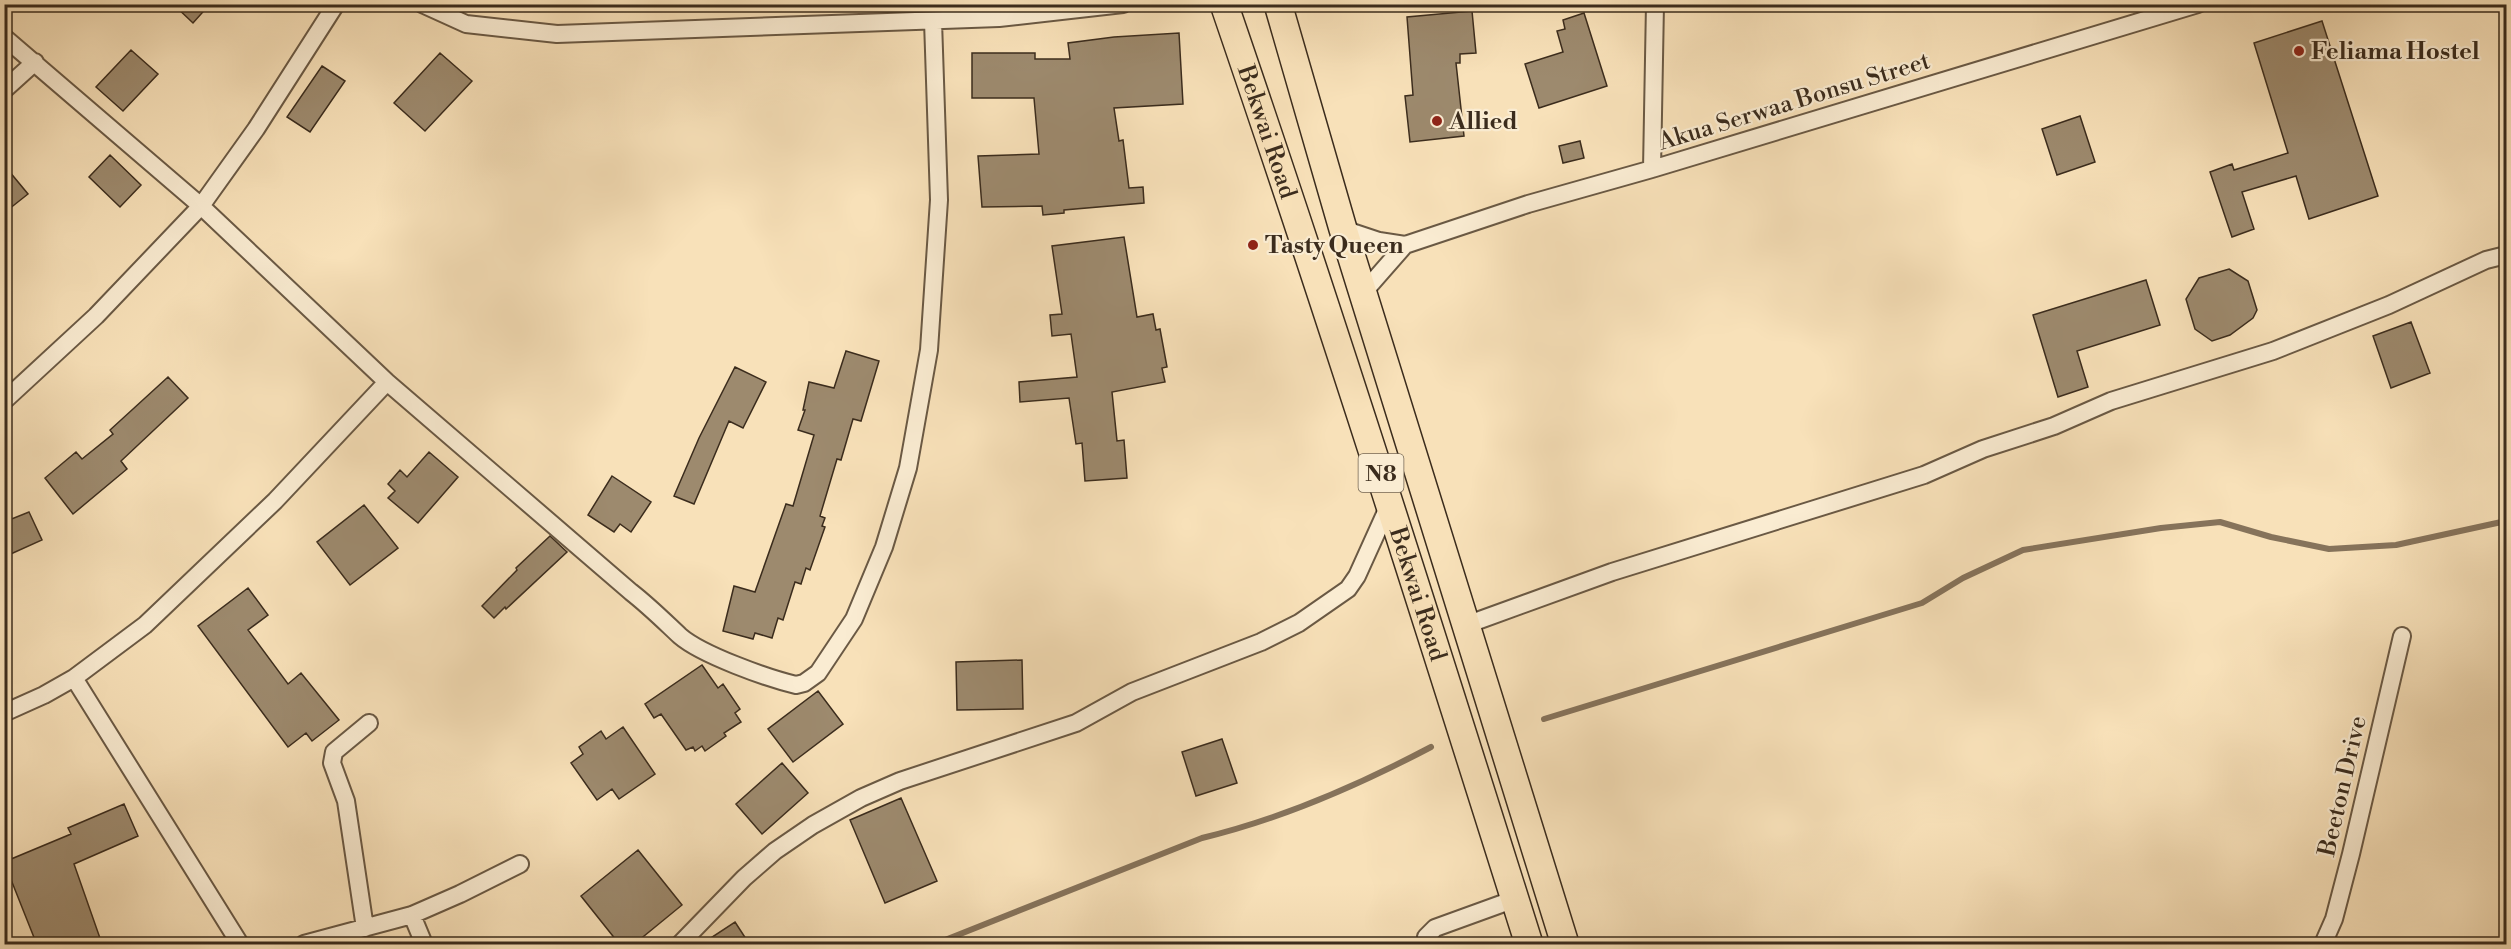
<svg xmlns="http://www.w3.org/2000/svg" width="2511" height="949" viewBox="0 0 2511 949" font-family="'Libre Bodoni',serif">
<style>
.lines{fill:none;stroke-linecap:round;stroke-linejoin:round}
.stream{stroke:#86735b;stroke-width:6}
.building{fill:#9d8a6e;stroke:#3b2c1d;stroke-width:1.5}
.minor-casing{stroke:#6a5944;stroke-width:20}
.trunk-casing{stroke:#3b2c1d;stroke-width:30}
.minor{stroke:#faecd2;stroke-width:16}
.trunk{stroke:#f8e1b9;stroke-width:27}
.poi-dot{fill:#8f2418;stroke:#faecd2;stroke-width:2}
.labels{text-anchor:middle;stroke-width:4.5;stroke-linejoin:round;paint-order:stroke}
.shield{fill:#faecd2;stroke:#746653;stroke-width:1.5}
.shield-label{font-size:22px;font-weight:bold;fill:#3b2c1d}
.poi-label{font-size:24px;font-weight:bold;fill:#3b2c1d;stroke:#faecd2;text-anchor:start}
.street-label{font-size:24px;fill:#3b2c1d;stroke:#faecd2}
</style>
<rect width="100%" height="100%" fill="#f8e1b9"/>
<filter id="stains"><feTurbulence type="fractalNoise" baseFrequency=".00333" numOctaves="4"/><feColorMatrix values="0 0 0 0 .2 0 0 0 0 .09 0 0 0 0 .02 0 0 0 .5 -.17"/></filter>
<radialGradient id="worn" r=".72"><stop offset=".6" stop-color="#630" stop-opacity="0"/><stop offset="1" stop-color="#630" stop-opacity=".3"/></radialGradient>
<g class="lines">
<!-- stream -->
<path class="stream" d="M1544 719 1922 603 1963 578 2023 550 2161 528 2220 522 2271 537 2329 549 2396 545 2506 521
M935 944 1202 838C1282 819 1359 785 1431 747"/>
</g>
<!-- building -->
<path class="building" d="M173 4H210L193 23Z
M1472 11 1476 53 1460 54V63H1456L1464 136 1410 142 1405 96 1413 95 1407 17Z
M1584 13 1607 86 1539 108 1525 64 1563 52 1557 31 1565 29 1563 20Z
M2322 21 2378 196 2309 219 2296 176 2242 192 2254 229 2232 237 2210 172 2232 164 2234 170 2288 153 2254 43Z
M1179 33 1183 104 1114 108 1119 141 1123 140 1129 188 1143 187 1144 203 1064 210V213L1043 215 1042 206 982 207 978 156 1039 154 1034 98H972V53H1035V59H1070L1068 43 1114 37Z
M131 50 158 74 123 111 96 87Z
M440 53 472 81 425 131 394 103Z
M322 66 345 81 310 132 287 117Z
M2080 116 2095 162 2057 175 2042 129Z
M1580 141 1584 158 1563 163 1559 146Z
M110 155 141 185 120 207 89 177Z
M4 165 28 194 4 213Z
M1124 237 1137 317 1153 314 1156 330 1160 329 1167 367 1162 368 1165 382 1112 392 1117 441 1124 440 1127 478 1085 481 1082 443 1076 444 1069 398 1020 402 1019 382 1077 377 1071 334 1052 336 1050 315 1062 314 1052 246Z
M2229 269 2248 281 2257 310 2253 318 2230 335 2212 341 2195 329 2186 299 2199 278Z
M2146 280 2160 325 2077 351 2088 387 2058 397 2033 315Z
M2411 322 2430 373 2391 388 2373 336Z
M846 351 879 361 861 421 853 419 841 460 837 459 820 516 825 518 822 526 825 527 810 570 806 568 801 584 795 582 783 620 778 618 772 638 755 633 753 639 723 631 734 586 755 592 786 504 793 506 814 435 798 430 805 410H803L809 382 834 388Z
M735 367 766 382 743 428 729 421 694 504 674 496 699 438Z
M168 377 188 398 121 461 127 469 73 514 45 478 76 452 82 459 113 434 110 430Z
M429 452 458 477 418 523 388 498 395 491 388 484 400 470 407 477Z
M612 476 651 502 631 532 620 524 614 532 588 515Z
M364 505 398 548 350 585 317 542Z
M29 512 42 540 4 557V522Z
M550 536 567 552 506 609 505 607 494 618 482 606 517 570 516 568Z
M248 588 268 615 248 630 288 684 301 673 339 720 312 741 306 733 288 747 198 626Z
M1022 660 1023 709 957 710 956 662Z
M702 665 718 688 723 684 740 709 735 713 741 722 724 733 726 736 705 751 702 746 695 751 693 747 686 750 661 714 654 718 645 704Z
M818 691 843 724 793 762 768 729Z
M623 727 655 774 619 799 612 789 597 800 571 763 583 754 579 747 601 731 606 739Z
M1222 739 1237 783 1196 796 1182 752Z
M782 763 808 793 762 834 736 804Z
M901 798 937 881 885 903 850 820Z
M124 804 138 836 74 864 101 941 91 945H37L4 862 71 834 68 828Z
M638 850 682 905 633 945H620L581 896Z
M735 922 750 945H700Z"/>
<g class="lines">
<!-- minor casing -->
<g class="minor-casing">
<path id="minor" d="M422 4 466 24 557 34 999 18 1123 4
M4 37 201 206 387 382 631 592C649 606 664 621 680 636 702 655 767 678 796 685L804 683 818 673 854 619 884 547 908 468 929 350 939 200 933 21
M4 90 35 62
M1652 169 1655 4
M1343 229 1379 241 1405 245 1528 204 1652 169 2198 4
M1363 293 1405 245
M4 401 96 316 201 206 256 129 336 4
M1466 625 1612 572 1924 475 1983 449 2054 426 2111 401 2273 351 2389 305 2486 260 2506 255
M74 678 240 944
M4 713 44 695 74 678 145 625 275 501 387 382
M412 915 424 944
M365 928 346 801 332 763 334 752 369 723
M304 944 412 915 460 894 520 864
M680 944 744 878 775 851 813 825 861 798 900 781 1076 723 1132 692 1261 642 1299 623 1348 589 1357 576 1390 503
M1425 944 1426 937 1435 928 1515 899
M2323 944 2334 919 2351 854 2402 636"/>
</g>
<!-- trunk casing -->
<g class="trunk-casing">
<g id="trunk">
<path id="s1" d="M1224 4C1331 316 1430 630 1529 944"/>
<path d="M1278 4 1343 229 1565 944"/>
</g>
</g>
<!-- minor -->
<use href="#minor" class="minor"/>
<!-- trunk -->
<use href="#trunk" class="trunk"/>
</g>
<!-- markers -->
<g class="poi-dot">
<circle cx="2299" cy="51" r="6"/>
<circle cx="1437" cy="121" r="6"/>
<circle cx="1253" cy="245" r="6"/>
</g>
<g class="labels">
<!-- shield labels -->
<rect class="shield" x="1358.5" y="454" width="45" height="38" rx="4.5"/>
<g class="shield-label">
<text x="1381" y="481">N8</text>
</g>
<!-- poi labels -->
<g class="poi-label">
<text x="2311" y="59">Feliama Hostel</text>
<text x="1449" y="129">Allied</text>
<text x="1265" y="253">Tasty Queen</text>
</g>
<!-- street labels -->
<g class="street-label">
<text transform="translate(1794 101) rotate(-17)" y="8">Akua Serwaa Bonsu Street</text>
<text dy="8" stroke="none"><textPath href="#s1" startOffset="135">Bekwai Road</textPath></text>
<text dy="8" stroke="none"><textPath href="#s1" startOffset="621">Bekwai Road</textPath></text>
<text transform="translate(2342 786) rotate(-77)" y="8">Beeton Drive</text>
</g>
</g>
<!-- margin -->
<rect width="2511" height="949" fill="none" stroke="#f8e1b9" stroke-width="24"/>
<rect x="6" y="6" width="2499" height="937" fill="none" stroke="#3b2c1d" stroke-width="3"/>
<rect x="12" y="12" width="2487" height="925" fill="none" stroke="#3b2c1d" stroke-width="1.5"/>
<rect width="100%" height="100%" filter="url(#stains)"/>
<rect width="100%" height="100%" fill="url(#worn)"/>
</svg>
